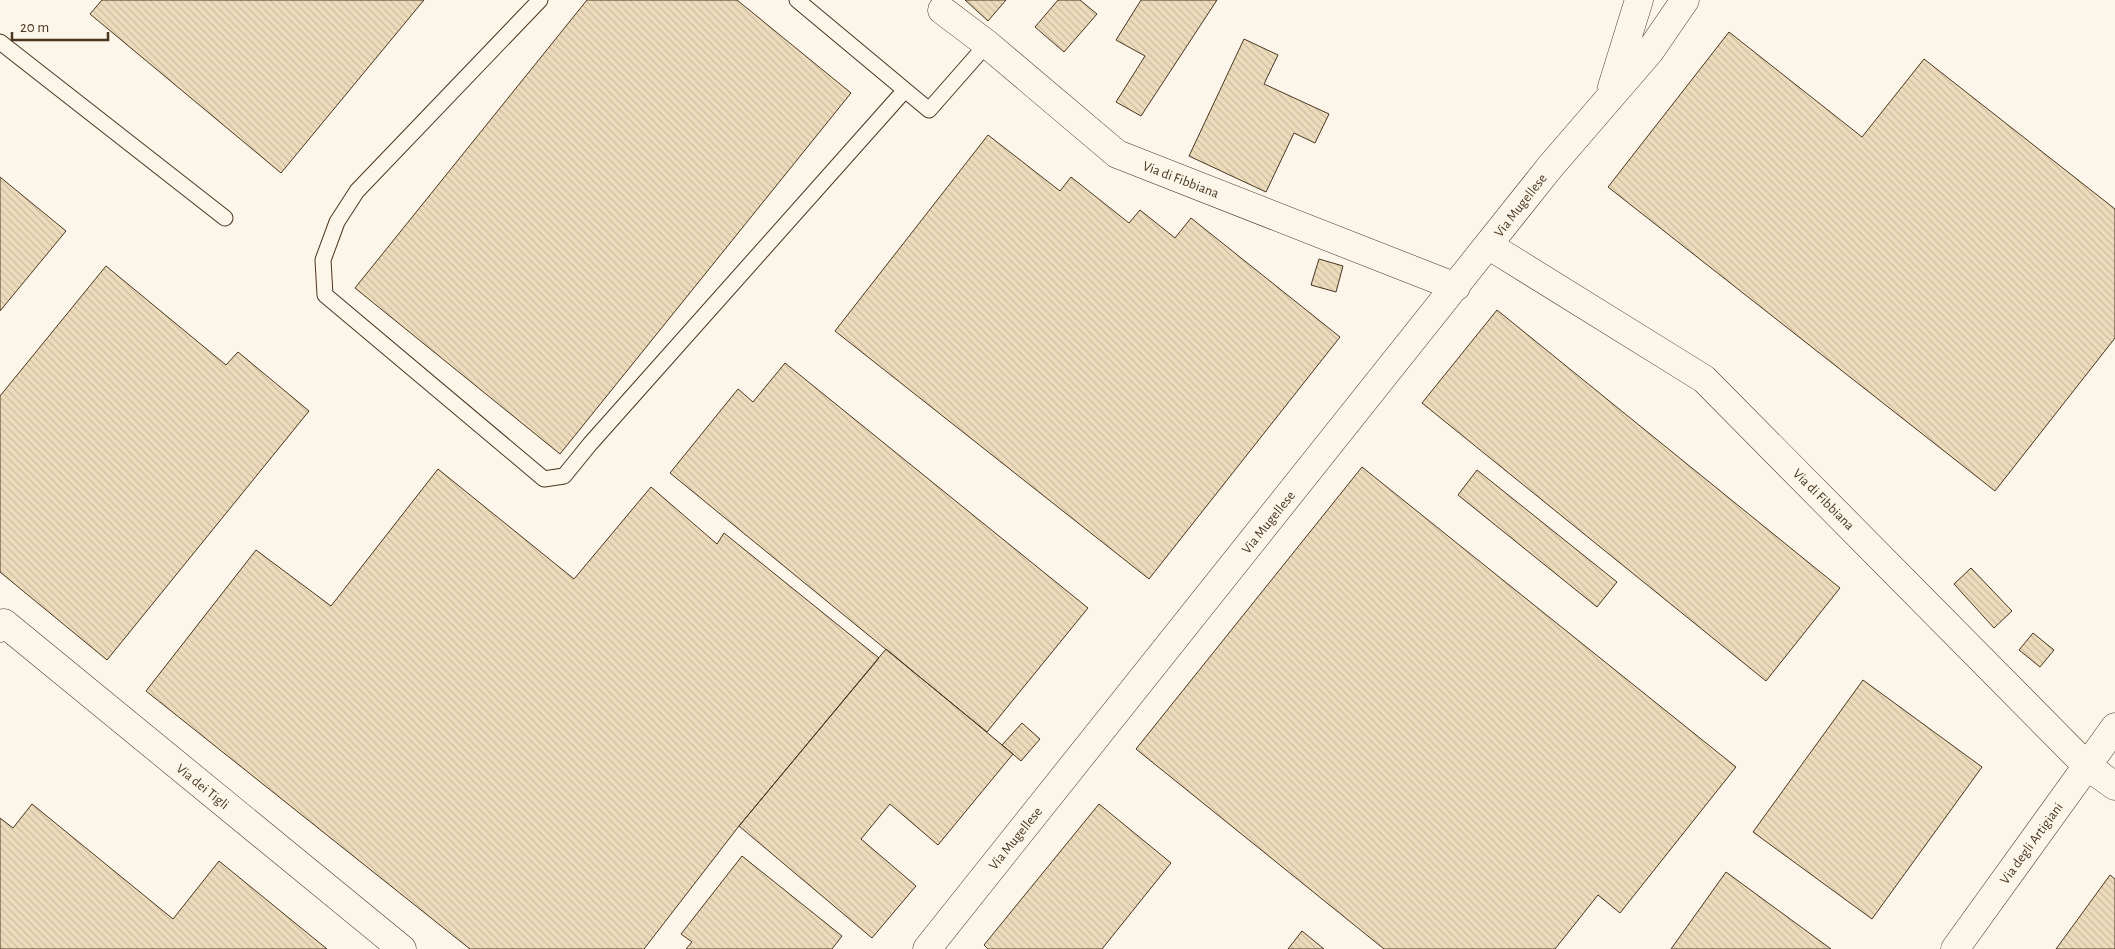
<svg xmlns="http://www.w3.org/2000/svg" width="2115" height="949" viewBox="0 0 2115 949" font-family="'Alegreya Sans',sans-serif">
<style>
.building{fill:url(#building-back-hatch);stroke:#4a3520}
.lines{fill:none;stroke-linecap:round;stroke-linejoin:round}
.service-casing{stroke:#4a3520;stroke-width:17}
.minor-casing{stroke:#4a3520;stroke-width:29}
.service{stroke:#fbf6e9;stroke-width:15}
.minor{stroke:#fbf6e9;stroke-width:28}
.labels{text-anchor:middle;stroke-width:4;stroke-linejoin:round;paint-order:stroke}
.street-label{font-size:14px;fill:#4a3520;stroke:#fbf6e9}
</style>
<defs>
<pattern id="building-back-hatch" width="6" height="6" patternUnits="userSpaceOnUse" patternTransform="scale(1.25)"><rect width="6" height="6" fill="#ecdcbc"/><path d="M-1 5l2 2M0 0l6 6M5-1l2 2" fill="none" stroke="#ccbda1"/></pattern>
</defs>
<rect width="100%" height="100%" fill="#fbf6e9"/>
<!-- building -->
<path class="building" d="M102 0H424L281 173 90 14Z
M587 0H737L851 93 560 454 355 288Z
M965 0H1006L988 21Z
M1058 0H1080L1097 14 1064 52 1035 27Z
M1141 0H1217L1141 116 1116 102 1145 56 1116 40Z
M1729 32 1862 137 1924 59 2115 209V338L1995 491 1608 187Z
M1244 39 1278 55 1264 84 1329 114 1315 143 1294 133 1266 192 1189 156Z
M988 135 1060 191 1071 177 1129 223 1140 210 1175 238 1191 218 1340 337 1149 579 835 331Z
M0 177 66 231 0 311Z
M1319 259 1343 266 1336 292 1311 285Z
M106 266 226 365 238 352 309 411 107 660 0 572V396Z
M1497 310 1840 588 1766 681 1422 403Z
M785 363 1088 608 987 732 670 473 738 389 753 402Z
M1362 467 1736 767 1620 913 1598 895 1555 949H1384L1136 749Z
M438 469 574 579 651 487 717 544 724 533 879 658 739 826 644 949H470L146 691 256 550 331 606Z
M1477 470 1617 582 1597 607 1458 495Z
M1971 568 2012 611 1994 628 1954 584Z
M2033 633 2054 650 2040 667 2019 650Z
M886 649 1013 754 938 845 890 804 861 839 916 886 872 938 739 826Z
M1863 680 1982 767 1872 919 1753 832Z
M1022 723 1040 739 1021 761 1002 745Z
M32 804 173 919 219 861 327 949H0V818L13 828Z
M1099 804 1171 863 1102 949H988L984 945Z
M742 856 842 936 832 949H686L692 942 681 934Z
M1726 872 1831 949H1671Z
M2110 875 2115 879V949H2056Z
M1302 931 1324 949H1288Z"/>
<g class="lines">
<!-- service casing -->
<g class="service-casing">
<path id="service" d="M540 0 357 191 337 222 323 260 325 295 544 479 564 476 590 444 905 90
M797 0 929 110 987 44
M0 42 225 218"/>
</g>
<!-- minor casing -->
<g class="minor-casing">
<path id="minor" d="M942 10 987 44 1117 154 1456 287
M1612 87 1639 0
M1488 245 1704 379 2087 766 2115 786
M0 628 4 623 402 949
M927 949 1550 167 1650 51 1685 0
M1955 949 2115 727"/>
</g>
<!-- service -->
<use href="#service" class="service"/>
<!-- minor -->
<use href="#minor" class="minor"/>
</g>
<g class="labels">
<!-- street labels -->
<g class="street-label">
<text transform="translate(1181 179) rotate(21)" y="5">Via di Fibbiana</text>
<text transform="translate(1520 205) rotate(-52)" y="5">Via Mugellese</text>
<text transform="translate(1824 499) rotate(45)" y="5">Via di Fibbiana</text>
<text transform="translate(1268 522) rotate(-51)" y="5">Via Mugellese</text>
<text transform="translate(203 786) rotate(39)" y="5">Via dei Tigli</text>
<text transform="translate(1015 838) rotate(-51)" y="5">Via Mugellese</text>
<text transform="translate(2031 843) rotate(-54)" y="5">Via degli Artigiani</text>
</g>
</g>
<!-- scale -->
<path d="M12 32v8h96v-8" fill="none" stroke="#4a3520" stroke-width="2.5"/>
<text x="20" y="32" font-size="15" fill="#4a3520" stroke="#fbf6e9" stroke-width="4" paint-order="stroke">20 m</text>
</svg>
